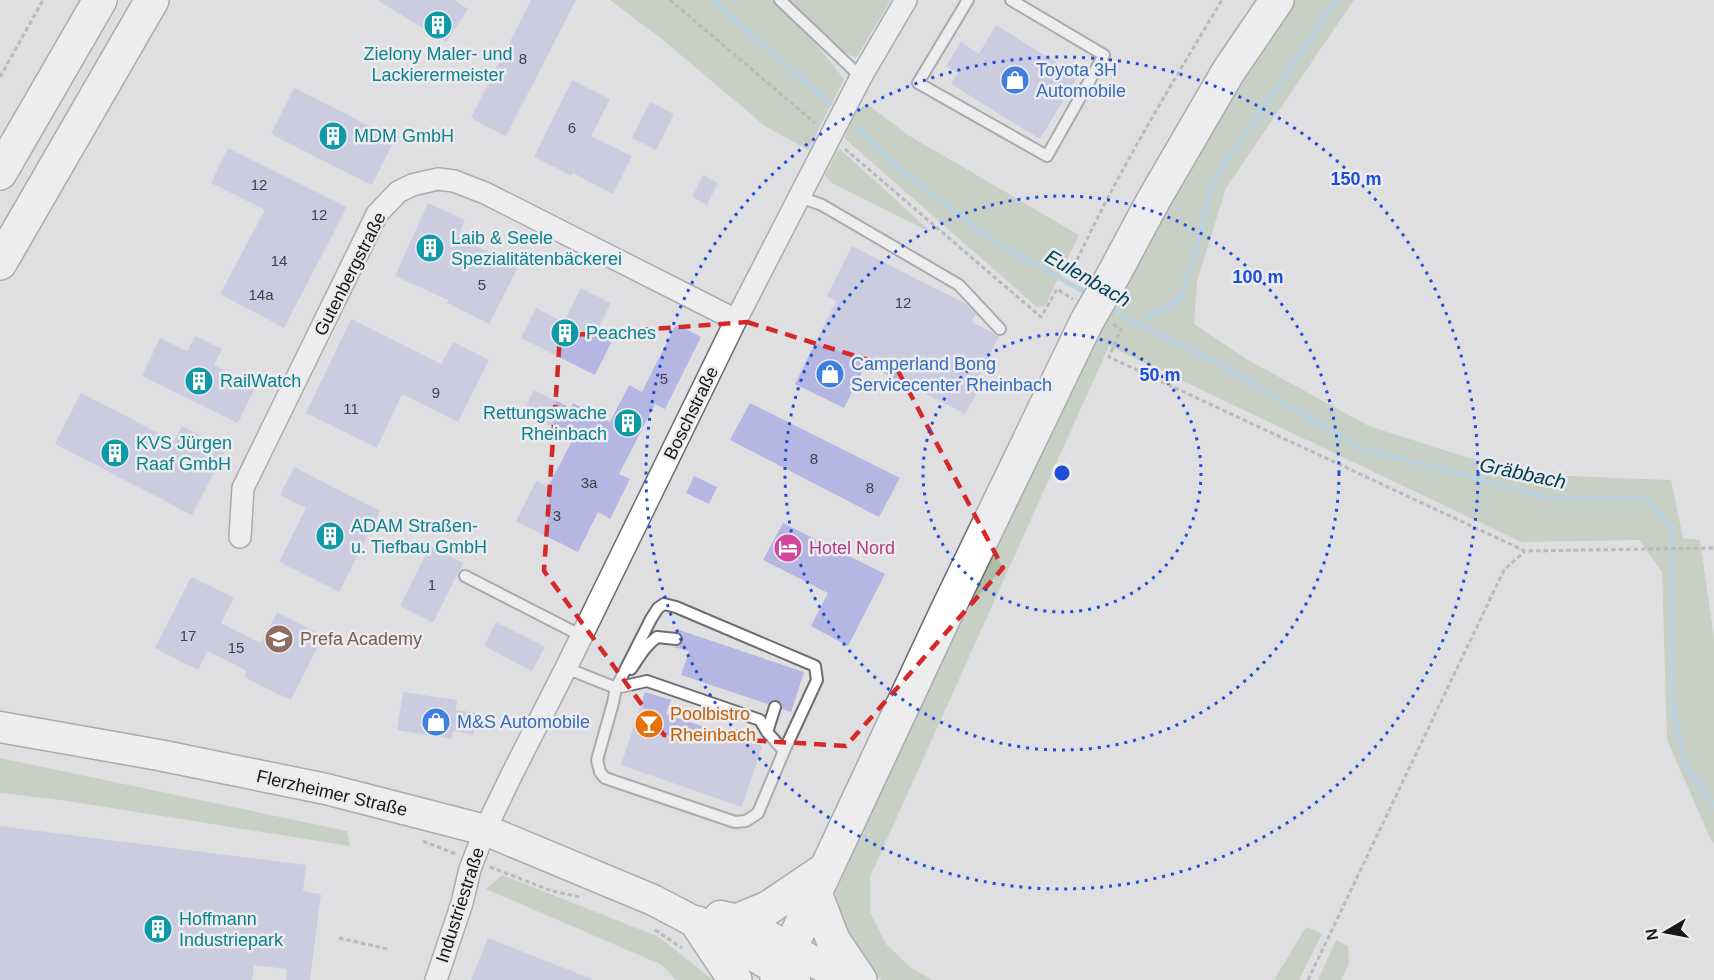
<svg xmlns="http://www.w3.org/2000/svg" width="1714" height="980" viewBox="0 0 1714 980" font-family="Helvetica,sans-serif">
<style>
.green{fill:#aebea4}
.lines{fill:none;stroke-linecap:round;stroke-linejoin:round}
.stream{stroke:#94c3dc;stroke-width:5}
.building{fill:#b5b6e1}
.service-casing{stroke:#6d6d6f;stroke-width:14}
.minor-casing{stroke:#6d6d6f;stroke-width:24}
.secondary-casing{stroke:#6d6d6f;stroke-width:33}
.primary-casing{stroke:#6d6d6f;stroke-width:36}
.motorway-casing{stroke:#6d6d6f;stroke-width:36}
.path{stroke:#8e8e90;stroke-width:3;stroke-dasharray:4.5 3;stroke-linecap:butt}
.service{stroke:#fff;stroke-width:10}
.minor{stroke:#fff;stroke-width:21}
.secondary{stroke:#fff;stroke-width:30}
.primary{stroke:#fff;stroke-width:33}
.motorway{stroke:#fff;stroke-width:33}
.primary-bridge-casing{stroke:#6d6d6f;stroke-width:36;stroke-linecap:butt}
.primary-bridge{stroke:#fff;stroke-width:33}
.marked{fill:none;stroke:#d62828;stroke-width:4.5;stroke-dasharray:12 8;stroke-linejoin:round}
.ring{fill:none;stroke:#1d4ed8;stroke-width:3;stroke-dasharray:3 6}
.labels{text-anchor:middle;stroke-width:5;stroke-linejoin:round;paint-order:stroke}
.number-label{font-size:15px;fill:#3f404b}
.culture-label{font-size:18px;fill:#0d838f;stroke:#ececef;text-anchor:start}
.shop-label{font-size:18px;fill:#366cbe;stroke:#ececef;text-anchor:start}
.street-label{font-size:18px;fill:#181819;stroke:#ececef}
.hotel-label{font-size:18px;fill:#b23c85;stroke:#ececef;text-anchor:start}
.education-label{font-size:18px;fill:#785e54;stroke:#ececef;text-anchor:start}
.food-label{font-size:18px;fill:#c56008;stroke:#ececef;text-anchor:start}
.water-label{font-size:20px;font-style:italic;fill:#004059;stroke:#ececef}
.centre{fill:#1d4ed8;stroke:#ececef;stroke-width:3}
.ring-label{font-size:18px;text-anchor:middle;font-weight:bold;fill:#1d4ed8;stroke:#ececef;stroke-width:5;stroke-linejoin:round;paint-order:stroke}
</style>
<rect width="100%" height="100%" fill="#dfdfe2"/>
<!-- green -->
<path class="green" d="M610 0H772L810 37 844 79 808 150 765 126 663 40Z
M785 0H891L856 58 832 46Z
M1295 0H1354L1226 188 1197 281 1194 324 1248 360 1369 426 1519 474 1671 480 1683 538 1700 540 1714 638V843L1711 840 1667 740 1662 572 1639 540 1521 542 1109 346 870 877V912L886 944 910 967 932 980H882L858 960 836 915V891L962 617 1099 333 1177 189 1242 78Z
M867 104 908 135 1079 235 1045 306 1037 307 844 138 857 110Z
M839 148 932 233 830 182 825 175Z
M0 758 347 831 350 846 61 800 0 793Z
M502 875 659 937 713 980H676L662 965 486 889Z
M1306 927 1322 934 1299 980H1274Z
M1336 940 1348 946 1349 963 1341 980H1318Z"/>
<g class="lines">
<!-- stream -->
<path class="stream" d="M713 0 830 104
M859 128 903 172 994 241 1090 295
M1108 306 1138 324 1222 365 1359 448 1454 472 1551 499H1647L1672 528V703L1685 765 1714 806
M1138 324 1181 298 1193 260 1214 180 1337 0"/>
</g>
<!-- building -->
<path class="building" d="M377 0H454L468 9 446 42Z
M531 0H576L506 136 471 118Z
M996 25 1078 76 1040 139 951 84 958 73 946 66 961 42 979 54Z
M572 80 610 99 591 136 632 156 613 194 573 173 572 176 534 157Z
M294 88 395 139 372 185 271 134Z
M650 102 674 114 656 150 632 138Z
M228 148 347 207 284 328 220 294 265 210 211 183Z
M703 175 718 183 707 205 692 197Z
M428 203 465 220 458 237 518 267 489 324 447 303 448 300 395 276Z
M852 246 966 304 976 314 972 322 999 336 973 388 978 391 965 414 866 364 844 408 795 384 836 301 827 296Z
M581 288 611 303 598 329 614 337 595 375 521 338 536 308 564 322Z
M351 319 441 364 453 342 489 360 458 422 402 394 377 448 306 413Z
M676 324 701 337 665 409 655 404 619 474 630 479 610 519 598 512 578 552 516 521 536 481 548 487 574 437 523 413 534 390 571 408 573 403 610 422 629 385 642 392Z
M195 336 222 349 214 365 256 386 238 423 142 376 160 338 187 351Z
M81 393 174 441 182 426 226 449 192 515 55 444Z
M750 403 900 478 879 517 730 440Z
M294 467 380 511 339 592 279 562 306 508 280 495Z
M694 476 717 487 709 504 686 493Z
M783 523 885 574 848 646 811 626 828 593 763 560Z
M430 546 463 563 433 623 400 606Z
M191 577 234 598 221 623 261 643 277 612 323 636 291 700 244 677 247 671 208 651 198 670 155 648Z
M496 622 545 647 532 671 484 646Z
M679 630 804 672 791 712 782 709V705L778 700H773L768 704 681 675 689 651 673 647 680 646 683 640V635L678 632Z
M403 692 457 700 456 710 476 713 473 735 453 731 451 739 397 730Z
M645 692 671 700 666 714 762 746 742 807 621 765Z
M0 826 306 865 303 891 321 894 310 980H286L287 969 254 965 252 980H0Z
M488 938 592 979 591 980H471Z"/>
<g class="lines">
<!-- service casing -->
<g class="service-casing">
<path id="service" d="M780 0 861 77
M968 0 918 83 1047 156 1104 55 1011 0
M800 197 822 205 959 285 1000 329
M465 576 582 636
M566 668 616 688 647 681 760 720 767 732 784 751 758 813 746 821 735 822 605 778 600 772 597 760 613 703 616 688 651 619 658 608 664 604 676 607 815 666 817 680 784 751
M631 669C640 656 644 647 657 637L676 639
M767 732 775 707"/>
</g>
<!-- minor casing -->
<g class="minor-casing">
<path id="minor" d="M240 537 243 488 377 214 398 192 412 185 438 179 454 181 485 193 736 320
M436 980 462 903 470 869 485 830 512 774 566 668 736 320 861 77 906 0"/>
</g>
<!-- secondary casing -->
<g class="secondary-casing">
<path id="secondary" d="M0 727 159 755 326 789 485 830 653 900 697 923 795 980
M720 916 739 920 847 980"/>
</g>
<!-- primary casing -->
<g class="primary-casing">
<path id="primary" d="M1109 283 1153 201 1228 72 1277 0
M815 893 833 940 860 980
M739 920 768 908 826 869
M697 923 735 980
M777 980 815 893 946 613 1087 321"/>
</g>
<!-- motorway casing -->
<g class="motorway-casing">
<path id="motorway" d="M0 173 100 0
M0 263 152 0"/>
</g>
<!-- path -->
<path class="path" d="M670 0 815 123
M0 77 43 0
M845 149 1041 317 1057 289 1073 299
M1077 260C1119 170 1171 85 1222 0
M1113 324 1121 329 1109 357 1525 551 1714 548
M423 841 456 854
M490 867 552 891 580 897
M655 930 682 948
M339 938 388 949
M1308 980 1504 570 1525 551"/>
<!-- service -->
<use href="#service" class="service"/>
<!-- minor -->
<use href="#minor" class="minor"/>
<!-- secondary -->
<use href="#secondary" class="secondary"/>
<!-- primary -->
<use href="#primary" class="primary"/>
<!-- motorway -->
<use href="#motorway" class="motorway"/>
<!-- primary-bridge casing -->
<g class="primary-bridge-casing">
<path id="primary-bridge" d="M1087 321 1109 283"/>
</g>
<!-- primary-bridge -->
<use href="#primary-bridge" class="primary-bridge"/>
</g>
<!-- marked area -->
<path d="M0 0H1714V980H0ZM747 322 897 369 1003 568 846 746 664 735 544 571 560 336Z" fill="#dfdfe2" fill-opacity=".55" fill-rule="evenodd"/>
<path class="marked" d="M747 322 897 369 1003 568 846 746 664 735 544 571 560 336Z"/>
<!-- distance rings -->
<g class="ring">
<circle cx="1062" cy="473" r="139"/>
<circle cx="1062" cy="473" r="277"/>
<circle cx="1062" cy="473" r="416"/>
</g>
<!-- icons -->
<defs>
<g id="building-disc" transform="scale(1.5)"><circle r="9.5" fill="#0f9aa8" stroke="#ececef"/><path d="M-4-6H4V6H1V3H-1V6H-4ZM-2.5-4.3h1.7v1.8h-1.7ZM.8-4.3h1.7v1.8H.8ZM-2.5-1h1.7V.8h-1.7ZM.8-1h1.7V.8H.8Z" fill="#fff"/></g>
<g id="shop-disc" transform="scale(1.5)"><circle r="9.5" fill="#3f7fe0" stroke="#ececef"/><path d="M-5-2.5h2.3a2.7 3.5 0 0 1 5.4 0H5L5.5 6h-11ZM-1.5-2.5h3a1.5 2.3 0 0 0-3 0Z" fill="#fff"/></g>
<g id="hotel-disc" transform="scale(1.5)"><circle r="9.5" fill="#d1479c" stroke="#ececef"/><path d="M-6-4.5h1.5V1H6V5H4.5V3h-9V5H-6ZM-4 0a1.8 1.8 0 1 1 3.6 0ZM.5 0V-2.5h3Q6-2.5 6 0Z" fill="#fff"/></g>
<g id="school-disc" transform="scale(1.5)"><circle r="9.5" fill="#8d6e63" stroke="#ececef"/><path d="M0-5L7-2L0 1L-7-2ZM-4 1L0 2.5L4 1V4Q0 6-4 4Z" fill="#fff"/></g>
<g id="bar-disc" transform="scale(1.5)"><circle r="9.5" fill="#e8710a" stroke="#ececef"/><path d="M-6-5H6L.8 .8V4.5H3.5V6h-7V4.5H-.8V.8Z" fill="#fff"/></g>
</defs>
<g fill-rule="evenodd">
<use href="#building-disc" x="438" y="25"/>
<use href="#shop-disc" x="1015" y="80"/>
<use href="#building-disc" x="333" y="136"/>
<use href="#building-disc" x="430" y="248"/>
<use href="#building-disc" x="565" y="333"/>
<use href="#shop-disc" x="830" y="374"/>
<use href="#building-disc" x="199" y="381"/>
<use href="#building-disc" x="628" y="423"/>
<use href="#building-disc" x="115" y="453"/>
<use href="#building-disc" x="330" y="536"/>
<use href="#hotel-disc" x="788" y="548"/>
<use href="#school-disc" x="279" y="639"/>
<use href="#shop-disc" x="436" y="722"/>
<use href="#bar-disc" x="649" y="724"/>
<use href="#building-disc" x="158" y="929"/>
</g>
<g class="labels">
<!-- number labels -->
<g class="number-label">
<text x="523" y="64">8</text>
<text x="572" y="133">6</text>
<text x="259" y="190">12</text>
<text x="319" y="220">12</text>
<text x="279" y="266">14</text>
<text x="482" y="290">5</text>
<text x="261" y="300">14a</text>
<text x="903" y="308">12</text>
<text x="664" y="384">5</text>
<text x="436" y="398">9</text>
<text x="351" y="414">11</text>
<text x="814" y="464">8</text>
<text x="589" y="488">3a</text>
<text x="870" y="493">8</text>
<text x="557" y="521">3</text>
<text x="432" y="590">1</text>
<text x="188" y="641">17</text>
<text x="236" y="653">15</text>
</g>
<!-- culture labels -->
<g class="culture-label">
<text x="438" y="60" text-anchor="middle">Zielony Maler- und<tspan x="438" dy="21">Lackierermeister</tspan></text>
<text x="354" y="142">MDM GmbH</text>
<text x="451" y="244">Laib &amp; Seele<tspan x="451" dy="21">Spezialitätenbäckerei</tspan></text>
<text x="586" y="339">Peaches</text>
<text x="220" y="387">RailWatch</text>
<text x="607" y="419" text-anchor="end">Rettungswache<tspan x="607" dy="21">Rheinbach</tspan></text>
<text x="136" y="449">KVS Jürgen<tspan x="136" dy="21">Raaf GmbH</tspan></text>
<text x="351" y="532">ADAM Straßen-<tspan x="351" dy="21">u. Tiefbau GmbH</tspan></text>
<text x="179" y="925">Hoffmann<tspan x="179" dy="21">Industriepark</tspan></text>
</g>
<!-- shop labels -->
<g class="shop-label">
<text x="1036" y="76">Toyota 3H<tspan x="1036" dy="21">Automobile</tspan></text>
<text x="851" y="370">Camperland Bong<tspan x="851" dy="21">Servicecenter Rheinbach</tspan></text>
<text x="457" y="728">M&amp;S Automobile</text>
</g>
<!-- street labels -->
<g class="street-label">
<text transform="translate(350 274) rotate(-63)" y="6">Gutenbergstraße</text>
<text transform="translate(691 413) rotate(-64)" y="6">Boschstraße</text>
<text transform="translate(332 793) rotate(13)" y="6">Flerzheimer Straße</text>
<text transform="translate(460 905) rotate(-72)" y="6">Industriestraße</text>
</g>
<!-- hotel labels -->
<g class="hotel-label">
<text x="809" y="554">Hotel Nord</text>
</g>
<!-- education labels -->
<g class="education-label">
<text x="300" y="645">Prefa Academy</text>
</g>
<!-- food labels -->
<g class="food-label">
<text x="670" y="720">Poolbistro<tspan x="670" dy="21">Rheinbach</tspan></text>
</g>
<!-- water labels -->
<g class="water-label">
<text transform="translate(1088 278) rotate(30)" y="7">Eulenbach</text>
<text transform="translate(1523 473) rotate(12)" y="7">Gräbbach</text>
</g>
</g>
<circle cx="1062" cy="473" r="9" class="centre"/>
<g class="ring-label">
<text x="1356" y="185">150 m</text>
<text x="1258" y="283">100 m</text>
<text x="1160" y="381">50 m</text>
</g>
<!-- north arrow -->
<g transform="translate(1666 932) rotate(260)" stroke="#ececef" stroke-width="4.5" paint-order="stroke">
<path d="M0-4.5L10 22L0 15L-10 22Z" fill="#181819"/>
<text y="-9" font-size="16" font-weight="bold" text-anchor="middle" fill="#181819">N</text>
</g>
</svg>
